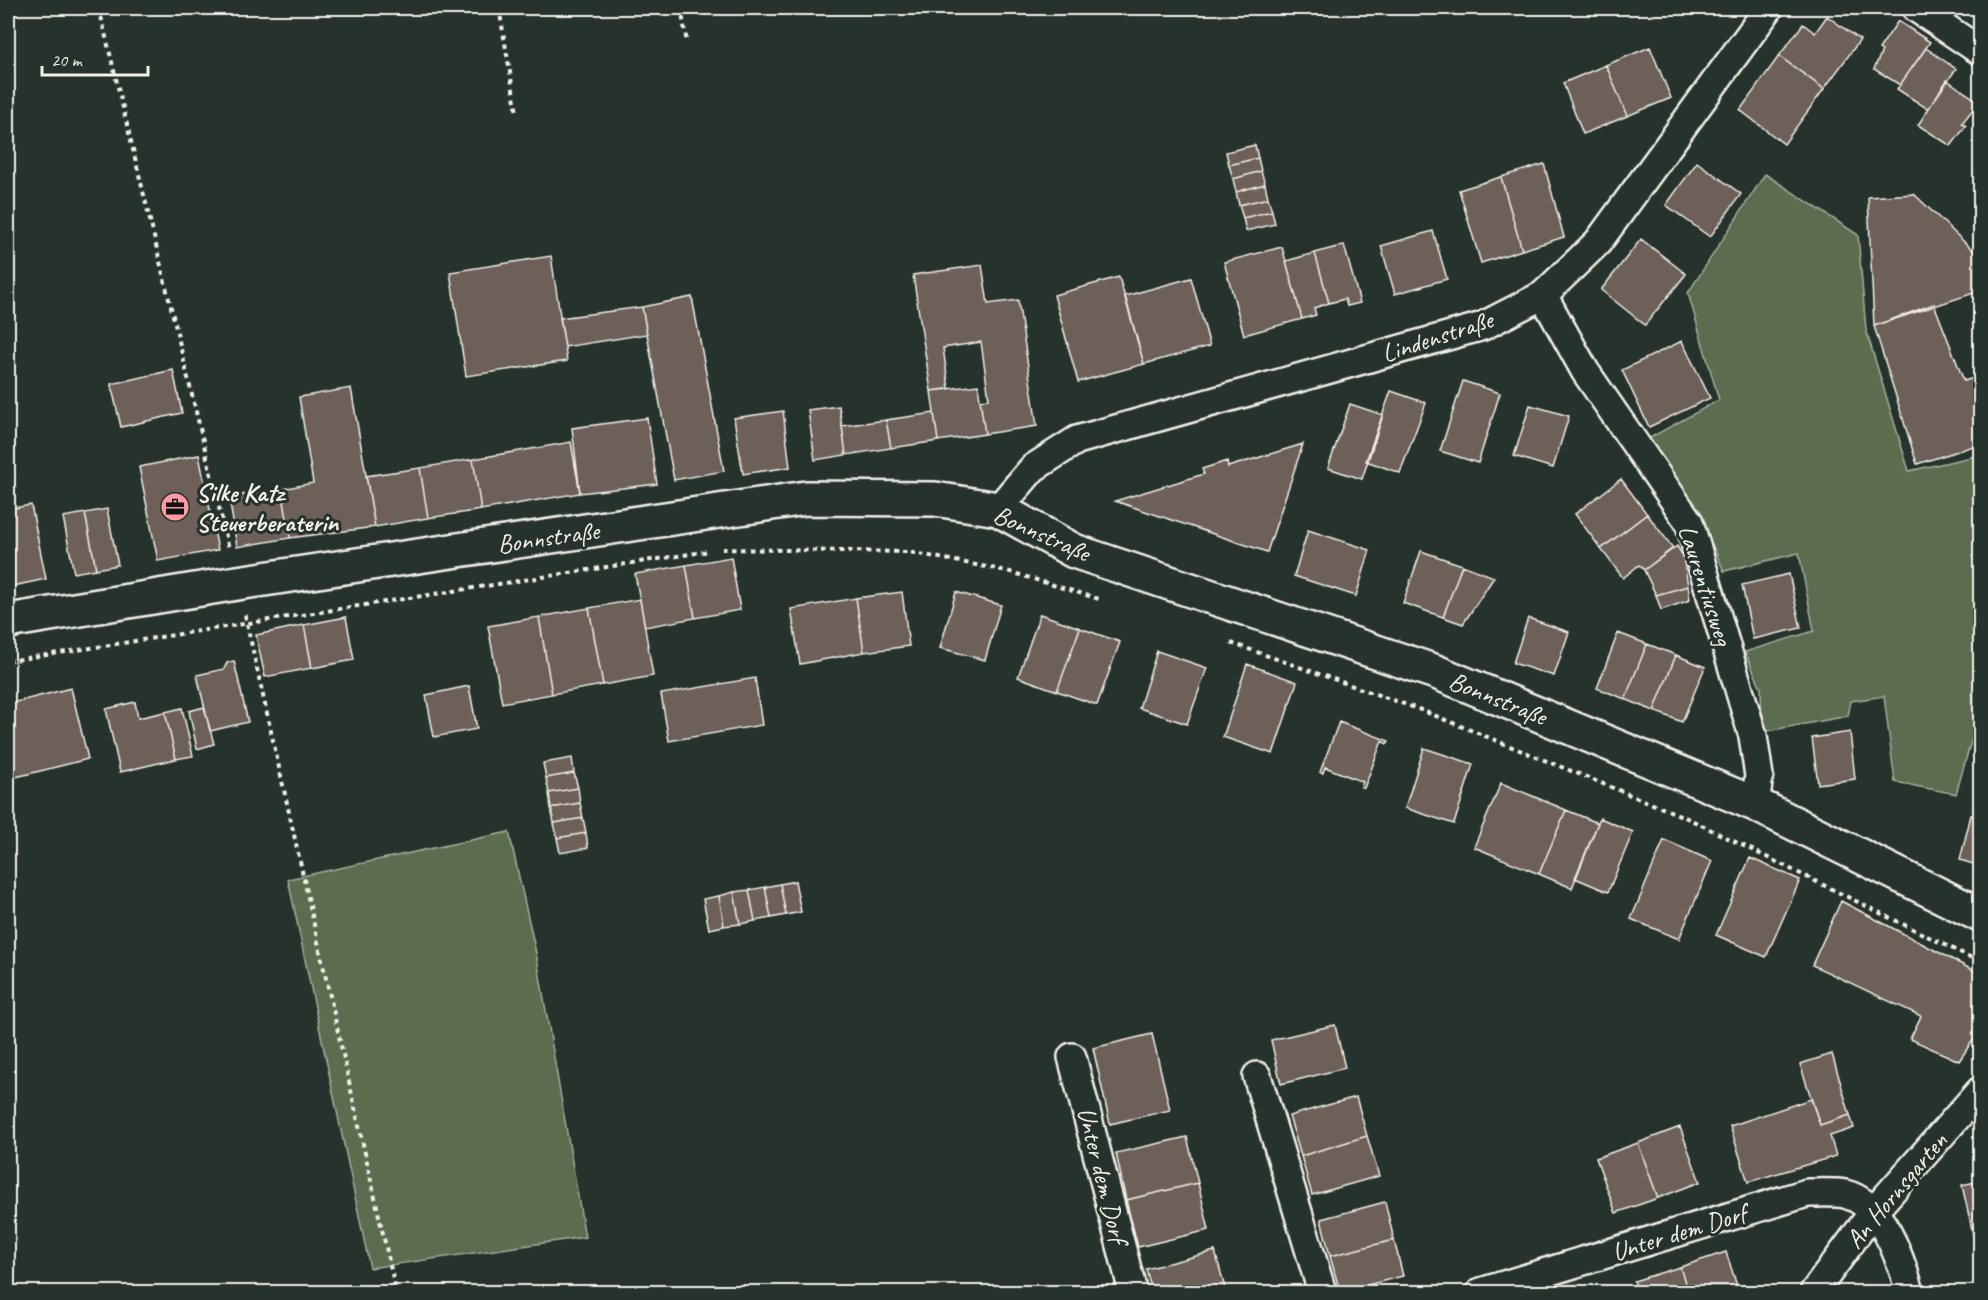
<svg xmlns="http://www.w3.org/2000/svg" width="1988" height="1300" viewBox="0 0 1988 1300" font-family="Caveat,sans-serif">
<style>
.built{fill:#3b413a}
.green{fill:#5b6c4f;stroke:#a8ae9c;stroke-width:1.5}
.building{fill:#6d6159;stroke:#f4f1e8;stroke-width:1.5}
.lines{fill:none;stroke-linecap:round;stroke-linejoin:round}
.street-casing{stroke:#f4f1e8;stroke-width:32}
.secondary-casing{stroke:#f4f1e8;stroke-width:38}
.path{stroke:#f4f1e8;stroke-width:4;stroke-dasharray:4.5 4.5;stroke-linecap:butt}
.street{stroke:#26332d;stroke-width:27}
.secondary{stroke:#26332d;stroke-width:33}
.labels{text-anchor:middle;stroke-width:6;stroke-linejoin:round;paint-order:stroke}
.street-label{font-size:26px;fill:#f4f1e8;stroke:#26332d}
.poi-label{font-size:26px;font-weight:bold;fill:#f4f1e8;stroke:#26332d;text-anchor:start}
</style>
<rect width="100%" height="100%" fill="#26332d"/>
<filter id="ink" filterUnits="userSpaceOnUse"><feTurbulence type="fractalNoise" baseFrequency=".0167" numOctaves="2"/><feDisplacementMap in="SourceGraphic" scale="12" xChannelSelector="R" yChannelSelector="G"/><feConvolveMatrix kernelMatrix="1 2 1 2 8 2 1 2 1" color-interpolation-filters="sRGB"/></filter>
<g filter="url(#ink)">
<!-- built -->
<path class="built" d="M1576 1273 1582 1292H1518Z"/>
<!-- green -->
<path class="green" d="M1765 174 1858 235 1866 330 1909 471 1980 455V710L1956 794 1895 782 1884 696 1851 701 1848 716 1762 732 1761 688 1745 652 1814 631 1799 553 1724 571 1697 510 1646 440 1719 400 1688 293Z
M509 832 536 953 585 1237 370 1268 288 879Z"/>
<!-- building -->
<path class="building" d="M1827 16 1860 40 1824 89 1779 56 1803 24 1815 33Z
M1898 21 1930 42 1900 85 1874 69 1882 51 1879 49Z
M1650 47 1671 98 1627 116 1606 65Z
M1926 48 1956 69 1928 109 1897 89Z
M1779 56 1824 89 1784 144 1740 110Z
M1606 65 1627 116 1583 134 1563 83Z
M1947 80 1979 102 1962 123 1966 126 1951 146 1918 125Z
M1255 145 1258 158 1229 165 1226 152Z
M1258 158 1261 171 1233 179 1229 165Z
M1697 162 1741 194 1710 237 1666 205Z
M1544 164 1564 237 1522 250 1501 177Z
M1261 171 1265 184 1236 192 1233 179Z
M1501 177 1522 250 1481 263 1459 190Z
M1265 184 1268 198 1239 205 1236 192Z
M1914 194 1980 257V291L1874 326 1868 197Z
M1268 198 1272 211 1243 218 1239 205Z
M1272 211 1275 224 1246 231 1243 218Z
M1433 231 1447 279 1395 294 1381 246Z
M1641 239 1686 274 1645 325 1601 290Z
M1344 245 1360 303 1347 306 1345 299 1329 303 1315 253Z
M1282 247 1302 319 1244 335 1224 262Z
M1315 253 1329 303 1314 308 1316 315 1302 319 1286 261Z
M551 256 567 361 466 376 450 272Z
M982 265 988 304 1018 300 1037 426 985 434 980 400 989 399 981 342 943 348 949 389 931 391 913 275Z
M1119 277 1144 364 1078 382 1054 295Z
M1191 278 1210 346 1144 364 1125 296Z
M692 297 724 471 674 480 642 307Z
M1934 304 1964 381 1980 376V444L1917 464 1874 326Z
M642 307 647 334 565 347 560 318Z
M1682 341 1710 398 1649 427 1622 370Z
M173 370 182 413 121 427 111 384Z
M1463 381 1500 393 1478 463 1440 451Z
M978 385 985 434 938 441 931 391Z
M351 388 375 527 290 538 282 489 313 483 299 397Z
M1391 391 1426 403 1400 473 1366 461Z
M1350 404 1383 415 1362 479 1328 468Z
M1530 405 1569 416 1553 468 1514 456Z
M839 406 846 455 815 460 808 410Z
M783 411 790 467 743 474 734 418Z
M934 413 938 441 891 448 886 420Z
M647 418 657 484 580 493 572 428Z
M886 420 891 448 846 455 842 426Z
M571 442 580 493 481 510 473 459Z
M1303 444 1267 552 1115 501 1204 474 1202 469 1227 461 1228 467Z
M199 455 218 550 158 561 139 467Z
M473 459 481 510 428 518 420 468Z
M420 468 428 518 375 527 366 476Z
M1621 479 1647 514 1601 549 1575 514Z
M282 489 290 538 237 547 229 497Z
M31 505 46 579 8 587V509Z
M107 509 118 565 96 569 85 513Z
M85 513 96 569 74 573 63 517Z
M1647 514 1673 548 1644 570 1639 565 1623 578 1601 549Z
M1308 530 1370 550 1356 596 1294 576Z
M1677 546 1683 556 1688 586 1656 595 1644 570Z
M1421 551 1462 565 1443 617 1403 603Z
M731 557 740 610 695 618 686 565Z
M686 565 695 618 645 627 635 574Z
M1462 565 1494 577 1463 624 1443 617Z
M1789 574 1801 628 1753 639 1742 585Z
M1688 586 1690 600 1661 610 1656 595Z
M902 592 909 646 864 652 856 598Z
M956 592 1001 605 985 660 940 648Z
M856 598 864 652 800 664 791 609Z
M640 599 653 676 603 685 589 608Z
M589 608 603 685 552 694 539 617Z
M1040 614 1080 628 1057 691 1018 677Z
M346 617 354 660 312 668 304 625Z
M539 617 552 694 502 703 488 626Z
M1528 618 1569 632 1554 676 1513 663Z
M304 625 312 668 265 677 256 635Z
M1080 628 1120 642 1097 705 1057 691Z
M1618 633 1647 644 1625 699 1597 688Z
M1647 644 1676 655 1654 711 1625 699Z
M1157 651 1207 668 1187 724 1139 708Z
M1676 655 1705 667 1682 722 1654 711Z
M234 661 248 722 210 731 197 675 224 669 227 663Z
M1247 664 1297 682 1273 754 1223 737Z
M755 678 762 725 669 741 661 694Z
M469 686 477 729 434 737 426 695Z
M71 688 88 759 8 779V704Z
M135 702 138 718 165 712 176 759 120 772 106 709Z
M204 707 214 744 197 749 189 711Z
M182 708 193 756 176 759 165 712Z
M1339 722 1389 741 1387 744 1382 741 1364 788 1361 787 1363 782 1325 767 1323 773 1320 772Z
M1850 732 1855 779 1818 784 1812 738Z
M1424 748 1473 764 1454 824 1405 808Z
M572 758 574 773 546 778 543 763Z
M574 773 578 788 549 793 546 778Z
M1501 783 1566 810 1539 874 1474 847Z
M578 788 580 803 551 808 549 793Z
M580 803 583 818 554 823 551 808Z
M1566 810 1598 823 1572 888 1539 874Z
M1971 815 1980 817V866L1960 860Z
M583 818 586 833 557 838 554 823Z
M1600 818 1633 832 1608 892 1575 878Z
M586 833 588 848 560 853 557 838Z
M1664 840 1712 861 1679 939 1631 919Z
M1750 858 1800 880 1766 957 1716 935Z
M795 881 801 912 786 915 780 884Z
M780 884 786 915 771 918 765 887Z
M765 887 771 918 755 921 749 890Z
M749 890 755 921 740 924 734 892Z
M734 892 740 924 724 926 719 896Z
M719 896 724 926 709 929 703 899Z
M1841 901 1980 974V1030L1959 1061 1910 1039 1921 1016 1812 965Z
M1335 1025 1345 1068 1281 1084 1271 1040Z
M1152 1034 1170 1110 1110 1124 1093 1048Z
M1832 1054 1850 1115 1820 1125 1800 1064Z
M1356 1097 1367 1136 1301 1156 1289 1116Z
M1811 1099 1820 1125 1850 1115 1854 1128 1830 1136 1836 1156 1748 1182 1730 1126Z
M1680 1127 1700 1182 1658 1198 1638 1143Z
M1367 1136 1379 1176 1312 1195 1301 1156Z
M1187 1137 1198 1183 1126 1200 1116 1153Z
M1638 1143 1658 1198 1616 1213 1596 1158Z
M1980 1181V1265L1962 1185Z
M1198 1183 1209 1230 1138 1247 1126 1200Z
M1385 1202 1394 1240 1330 1256 1321 1219Z
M1394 1240 1403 1276 1340 1292 1330 1256Z
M1215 1251 1226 1292H1152L1146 1269Z
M1726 1252 1739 1292H1688L1680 1267Z
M1680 1267 1688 1292H1638L1634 1281Z"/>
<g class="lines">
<!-- street casing -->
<g class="street-casing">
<path id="street" d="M1916 8 1980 51
M1543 295 1585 371 1689 522 1753 736 1759 776 1755 804
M998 509 1033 468 1077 440 1483 326 1543 295 1598 242 1769 8
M1072 1057 1133 1292
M1257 1076 1322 1292
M1481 1292 1807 1193C1819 1193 1834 1192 1845 1194 1883 1203 1901 1260 1910 1292
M1814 1292 1874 1211 1980 1091"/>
</g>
<!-- secondary casing -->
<g class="secondary-casing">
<path id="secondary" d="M8 621 237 583 806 498 935 499 998 509 1074 551 1436 672 1755 804 1980 915"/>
</g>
<!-- path -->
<path class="path" d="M99 8 229 549
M499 8 517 113
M681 8 687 43
M722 549 909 552 1007 571 1099 599
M245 615 396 1292
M1231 643 1421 710 1687 818 1980 962
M8 661 709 551"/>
<!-- street -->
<use href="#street" class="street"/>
<!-- secondary -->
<use href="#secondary" class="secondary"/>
</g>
</g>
<!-- icons -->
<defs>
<g id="office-disc" transform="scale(1.5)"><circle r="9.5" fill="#ff9aa2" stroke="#26332d"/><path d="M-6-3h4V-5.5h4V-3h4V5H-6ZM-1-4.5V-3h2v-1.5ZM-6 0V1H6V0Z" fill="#111"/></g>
</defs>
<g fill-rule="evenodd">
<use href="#office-disc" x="175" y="507"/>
</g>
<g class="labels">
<!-- street labels -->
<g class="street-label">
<text transform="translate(1437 336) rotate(-18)" y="9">Lindenstraße</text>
<text transform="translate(1042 533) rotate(24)" y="9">Bonnstraße</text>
<text transform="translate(548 537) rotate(-8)" y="9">Bonnstraße</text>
<text transform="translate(1706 585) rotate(72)" y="9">Laurentiusweg</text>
<text transform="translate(1498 698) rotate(22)" y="9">Bonnstraße</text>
<text transform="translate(1103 1175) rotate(76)" y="9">Unter dem Dorf</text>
<text transform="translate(1896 1190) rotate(-50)" y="9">An Hornsgarten</text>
<text transform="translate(1679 1232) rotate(-17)" y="9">Unter dem Dorf</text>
</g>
<!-- poi labels -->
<g class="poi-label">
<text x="196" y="501">Silke Katz<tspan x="196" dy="30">Steuerberaterin</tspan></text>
</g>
</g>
<!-- margin -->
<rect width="1988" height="1300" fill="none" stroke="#26332d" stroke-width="30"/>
<rect x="15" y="15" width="1958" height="1270" fill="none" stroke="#f4f1e8" stroke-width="2" filter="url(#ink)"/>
<!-- scale -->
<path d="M42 66v9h106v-9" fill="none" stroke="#f4f1e8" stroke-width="3"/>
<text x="51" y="66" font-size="18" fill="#f4f1e8" stroke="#26332d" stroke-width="4.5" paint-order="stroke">20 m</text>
</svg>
